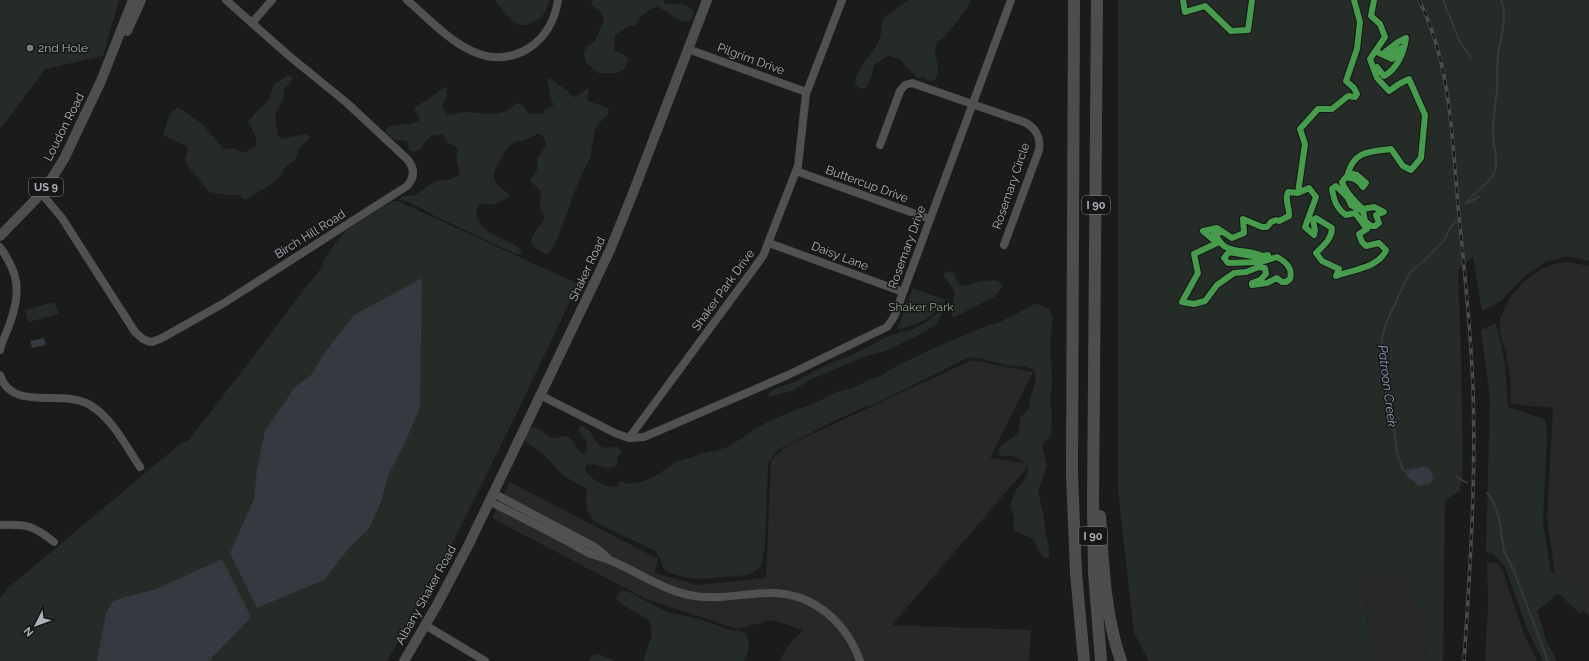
<svg xmlns="http://www.w3.org/2000/svg" width="1589" height="661" viewBox="0 0 1589 661" font-family="Raleway,sans-serif">
<style>
.built{fill:#28282a}
.green{fill:#252b26}
.water{fill:#343a40}
.lines{fill:none;stroke-linecap:round;stroke-linejoin:round}
.stream{stroke:#343a40;stroke-width:2}
.minor{stroke:#515154;stroke-width:8}
.major{stroke:#4d4e50;stroke-width:10}
.highway{stroke:#4d4d50;stroke-width:12}
.rail-casing{stroke:#4c4c4f;stroke-width:3.5}
.rail{stroke:#161617;stroke-width:2;stroke-dasharray:6;stroke-linecap:butt}
.cycleway-casing{stroke:#161617;stroke-width:8}
.cycleway{stroke:#469c4c;stroke-width:6}
.poi-dot{fill:#7b7d83;stroke:#161617;stroke-width:1.5}
.labels{text-anchor:middle;stroke-width:3;stroke-linejoin:round;paint-order:stroke}
.shield{fill:#161617;stroke:#818389;stroke-width:1}
.shield-label{font-size:11px;font-weight:bold;fill:#afb2ba}
.poi-label{font-size:12px;fill:#afb2ba;stroke:#161617;text-anchor:start}
.street-label{font-size:12px;fill:#afb2ba;stroke:#161617}
.park-label{font-size:12px;fill:#88a38b;stroke:#161617}
.water-label{font-size:13px;font-style:italic;fill:#8b9db0;stroke:#161617}
</style>
<rect width="100%" height="100%" fill="#1b1b1c"/>
<!-- built -->
<path class="built" d="M1567 262 1589 266V616L1577 606 1558 580 1555 573 1547 520 1553 408 1511 404 1510 377 1506 353 1500 334V318L1510 298 1523 282 1541 269 1558 263Z
M972 360 1033 372 990 458 1030 464 892 625 1031 630 1029 661H779L789 645 803 630 772 620 737 629 646 599 492 518 510 482 658 559 655 573 697 585 766 578 771 460 786 446Z
M1487 562 1498 563 1502 569 1524 634 1537 661H1485L1488 604Z
M1364 568 1411 579 1428 661H1370Z"/>
<!-- green -->
<path class="green" d="M0 0H119L103 56 45 69 0 129Z
M495 0H550C548 4 547 9 545 12 541 19 525 29 517 24 509 19 501 8 495 0Z
M592 0H663L665 4C675 4 688 2 694 12 693 16 692 21 687 22 680 23 664 10 658 6L655 7 641 16 636 25 628 26 615 35 614 50 624 55 628 59C624 77 612 73 598 73L586 63 584 53 587 47 595 41 604 20C604 12 595 10 591 4Z
M909 0H971C969 8 951 29 945 36 942 40 936 42 935 48 934 59 943 71 934 81 930 81 925 81 924 77L918 78 906 67 900 59 888 56 874 65C872 75 868 99 855 84 856 69 871 56 878 43 882 35 881 26 883 18Z
M1118 0H1589V261L1568 256 1543 263 1523 278 1501 301 1482 311 1473 257 1458 270 1461 357 1463 468 1460 490 1445 501 1443 661H1428L1411 579 1364 568 1370 661H1149L1134 633 1118 491Z
M288 75 292 76V81L285 88 283 99 275 115 278 136 281 139 306 134 309 136V139L299 148 296 158 292 162 286 166 280 176 273 183 247 199H243L239 195H225L209 192 187 165 185 160 188 150 186 146 163 135 170 113 178 107 202 124 224 149 232 148 244 153 256 146V137L248 122 252 118 254 114 269 100 274 84Z
M549 78C558 83 566 90 574 97H577L588 88 589 90 587 99 588 101 608 108 609 111 608 115 598 124 595 130 590 158 579 180 557 240 549 253 545 254 534 247 531 242 533 235 545 219C544 215 541 211 540 207 539 201 543 197 540 191 538 186 532 185 530 180L537 170V158L546 146 545 139 540 134C534 134 531 138 526 140 522 142 518 140 514 142 508 145 493 170 494 177 495 186 504 189 510 195V197L492 205 482 203C471 211 478 224 488 231 499 240 514 240 522 253L520 254H516L433 215 409 202 400 200V198L403 196 415 195 435 181 448 180 459 175C461 164 453 163 458 149L454 145 449 144 443 135C429 133 426 140 421 149L414 152 409 150 407 141C394 140 396 143 386 132V129C396 121 416 128 420 118L415 111V108L445 87 447 88V96L443 104 442 107 448 115 464 112 496 114 508 111 515 104 518 103 523 105 528 113 542 114 544 110 554 105C550 98 549 88 547 80Z
M392 201H398L578 284 516 415 456 536 423 600 387 661H0V598L8 588 181 443 189 440 324 264 322 262 344 232Z
M947 271 954 273 957 281 961 286C974 284 987 277 1000 282L1003 286 994 297 953 318 951 311 955 292 944 276V274Z
M913 288 946 300C932 319 919 324 897 330Z
M55 302 59 314 28 322 25 310Z
M1035 304H1038L1049 309 1053 318 1050 341 1052 384 1050 399 1052 413 1051 432 1049 438 1042 445 1047 466 1039 488V496L1044 517 1045 532 1049 547V557L1046 559 1042 556 1033 539 1015 531 1013 528 1014 517 1010 506 1015 491 1023 482 1028 472V468C1020 457 1014 455 1001 456L999 454V449L1002 444 1015 436 1019 431 1020 418 1029 408 1030 398 1036 380 1034 370C1025 365 1017 367 1008 365 995 364 981 356 967 358L873 405 865 407 836 420 781 448 774 454 768 463 765 549 763 554V561L760 567 749 575 699 579 679 576 666 571 663 567 659 556 655 551 595 522 587 510 586 500 587 492 586 489 564 476 544 455 525 441C525 438 525 435 527 432 535 420 544 435 552 438 556 439 562 436 567 436 575 441 576 449 583 454L587 452V443L578 429 580 426H583L589 430 599 446 605 448 617 446 622 451 617 458 618 464C607 474 598 461 586 465L585 470C591 479 606 490 618 486L619 481 630 484 645 481 657 475 677 461 690 458 699 454 718 450 730 446 756 428 783 415 819 401 836 392 856 387 868 380 879 377 893 368 936 347 989 325 998 323Z
M940 311 942 313 937 324 915 337 885 351 862 357 832 371 809 380 793 391 772 396H768L770 392 776 388 792 383 831 363 854 354 888 336 913 329 928 321Z
M1496 323 1505 363 1508 407 1545 419 1547 435 1543 523 1551 572 1575 582 1589 598 1580 614 1558 593 1537 611 1547 642 1557 661H1543L1527 629 1505 567 1492 553 1486 552 1490 398 1481 330Z
M620 591H627L667 612 699 619 730 630 741 631 745 633 749 641 748 652 744 661H643L652 635 650 622C640 613 626 609 616 599Z
M598 654 613 660 614 661H589C590 656 593 655 598 654Z"/>
<!-- water -->
<path class="water" d="M422 278 420 407 404 445 389 473 381 502 368 530 350 547 324 580 257 608 230 553 254 499 257 470 265 431 295 387 312 374 324 354 354 315Z
M44 338 46 345 32 348 30 341Z
M1426 466C1431 469 1433 474 1433 480L1429 484 1419 486 1406 476 1405 473 1408 470Z
M222 559 251 617 209 661H97L106 613 112 602 121 598 156 589Z"/>
<g class="lines">
<!-- stream -->
<path class="stream" d="M1443 0 1460 42 1471 58
M1466 203C1474 190 1494 184 1496 166 1497 155 1493 143 1493 133 1493 118 1495 104 1497 90 1498 76 1496 62 1499 48 1502 33 1507 15 1501 0
M1467 203 1479 197
M1408 472 1403 470 1397 453 1388 381 1382 355V338L1386 323 1410 272 1425 260 1444 240 1451 227 1456 221
M1457 477 1467 483
M1487 493 1493 501 1499 518 1504 551 1514 571 1548 661"/>
<!-- minor -->
<path class="minor" d="M407 0C441 29 481 78 529 48 546 37 555 19 558 0
M252 23 272 0
M688 49 806 92
M880 145 900 91 905 85 912 83 1024 122C1035 127 1041 137 1039 150L1004 245
M796 171 930 219
M41 193 62 218 135 332 143 339 147 341 152 342 162 338 224 303 407 186C415 177 415 168 407 159L347 103 288 55 226 0
M769 243 903 292
M0 247C19 274 21 291 10 323 7 332 2 341 0 350
M0 375C12 413 62 388 90 405 112 418 126 446 140 467
M540 395 615 433 629 438 644 437 788 375 887 327 894 317 1011 0
M629 438 763 256 798 166 806 94 842 0
M493 493 595 547 607 557
M489 501C513 513 536 525 559 537 570 542 580 549 591 554 599 557 607 558 614 562 639 573 662 589 689 595 730 604 767 582 808 601 833 613 851 635 860 661
M0 525C26 524 33 525 54 542
M425 625 485 661"/>
<!-- major -->
<path class="major" d="M127 31 141 0
M0 236 36 199 50 181 64 159 101 81 133 0
M404 661 437 605 468 546 610 250 633 193 707 0"/>
<!-- highway -->
<path class="highway" d="M1074 0 1072 474 1076 573 1084 661
M1097 0 1093 507 1094 572 1101 661
M1100 516C1103 565 1105 615 1121 661"/>
<!-- rail casing -->
<g class="rail-casing">
<path id="rail" d="M1419 0C1451 64 1452 137 1458 206 1464 267 1471 328 1473 390 1476 481 1470 571 1464 661"/>
</g>
<!-- rail -->
<use href="#rail" class="rail"/>
<!-- cycleway casing -->
<g class="cycleway-casing">
<path id="cycleway" d="M1183 0 1185 12 1205 6 1231 31 1248 30 1252 0
M1354 0 1360 22 1357 49 1346 81 1354 88 1357 94 1355 97 1348 96 1332 109H1318L1300 129 1305 144 1298 193 1309 188 1316 197 1305 227 1314 235 1315 230 1313 220 1316 218 1332 228C1332 239 1323 246 1316 253L1322 261 1339 269 1336 276C1351 270 1379 268 1386 250L1379 243 1366 246 1362 242 1359 234 1367 229 1355 213 1346 215C1336 208 1334 200 1332 189L1336 186 1348 198 1351 205 1363 211 1365 221 1371 226H1375L1379 223 1376 215 1384 212 1374 207 1363 209C1356 203 1345 191 1342 182L1346 177C1354 178 1358 180 1363 187L1366 183 1357 175 1348 173C1355 150 1371 152 1391 149L1403 166 1411 170 1421 158 1425 115 1409 79 1399 84 1389 91 1377 78 1370 59 1385 37 1380 24 1371 16 1374 0
M1375 51 1392 59 1398 54 1401 48 1388 55 1385 52 1398 42 1406 38C1404 53 1397 69 1384 76L1377 67
M1223 232 1214 233C1217 237 1221 244 1224 246 1236 254 1251 249 1262 256L1268 255V258H1264L1229 252 1224 258 1228 263 1261 262 1277 257C1286 262 1293 268 1290 279L1286 282H1282L1277 278 1267 283 1252 285V283L1260 280 1266 274 1265 268 1259 267 1246 272 1234 273 1217 285 1205 301 1194 304 1182 302 1198 273 1194 254 1217 243 1203 231 1217 228 1232 238 1244 233 1243 219 1262 227H1267L1271 222 1276 220 1279 221 1289 216C1290 207 1284 200 1288 192L1298 193"/>
</g>
<!-- cycleway -->
<use href="#cycleway" class="cycleway"/>
</g>
<!-- markers -->
<circle class="poi-dot" cx="30" cy="48" r="4"/>
<g class="labels">
<!-- shield labels -->
<g class="shield">
<rect x="29" y="178" width="34" height="18" rx="3"/>
<rect x="1082" y="196" width="28" height="18" rx="3"/>
<rect x="1079" y="527" width="28" height="18" rx="3"/>
</g>
<g class="shield-label">
<text x="46" y="191">US 9</text>
<text x="1096" y="209">I 90</text>
<text x="1093" y="540">I 90</text>
</g>
<!-- poi labels -->
<g class="poi-label">
<text x="38" y="52">2nd Hole</text>
</g>
<!-- street labels -->
<g class="street-label">
<text transform="translate(751 59) rotate(20)" y="4">Pilgrim Drive</text>
<text transform="translate(64 127) rotate(-63)" y="4">Loudon Road</text>
<text transform="translate(867 184) rotate(20)" y="4">Buttercup Drive</text>
<text transform="translate(1011 186) rotate(-71)" y="4">Rosemary Circle</text>
<text transform="translate(310 234) rotate(-32)" y="4">Birch Hill Road</text>
<text transform="translate(907 247) rotate(-70)" y="4">Rosemary Drive</text>
<text transform="translate(840 256) rotate(21)" y="4">Daisy Lane</text>
<text transform="translate(587 269) rotate(-65)" y="4">Shaker Road</text>
<text transform="translate(723 290) rotate(-54)" y="4">Shaker Park Drive</text>
<text transform="translate(426 595) rotate(-61)" y="4">Albany Shaker Road</text>
</g>
<!-- park labels -->
<g class="park-label">
<text x="921" y="311">Shaker Park</text>
</g>
<!-- water labels -->
<g class="water-label">
<text transform="translate(1388 386) rotate(83)" y="5">Patroon Creek</text>
</g>
</g>
<!-- north arrow -->
<g transform="translate(36 625) rotate(228)" stroke="#161617" stroke-width="3" paint-order="stroke">
<path d="M0-3L7 15L0 10L-7 15Z" fill="#afb2ba"/>
<text y="-6" font-size="11" font-weight="bold" text-anchor="middle" fill="#afb2ba">N</text>
</g>
</svg>
